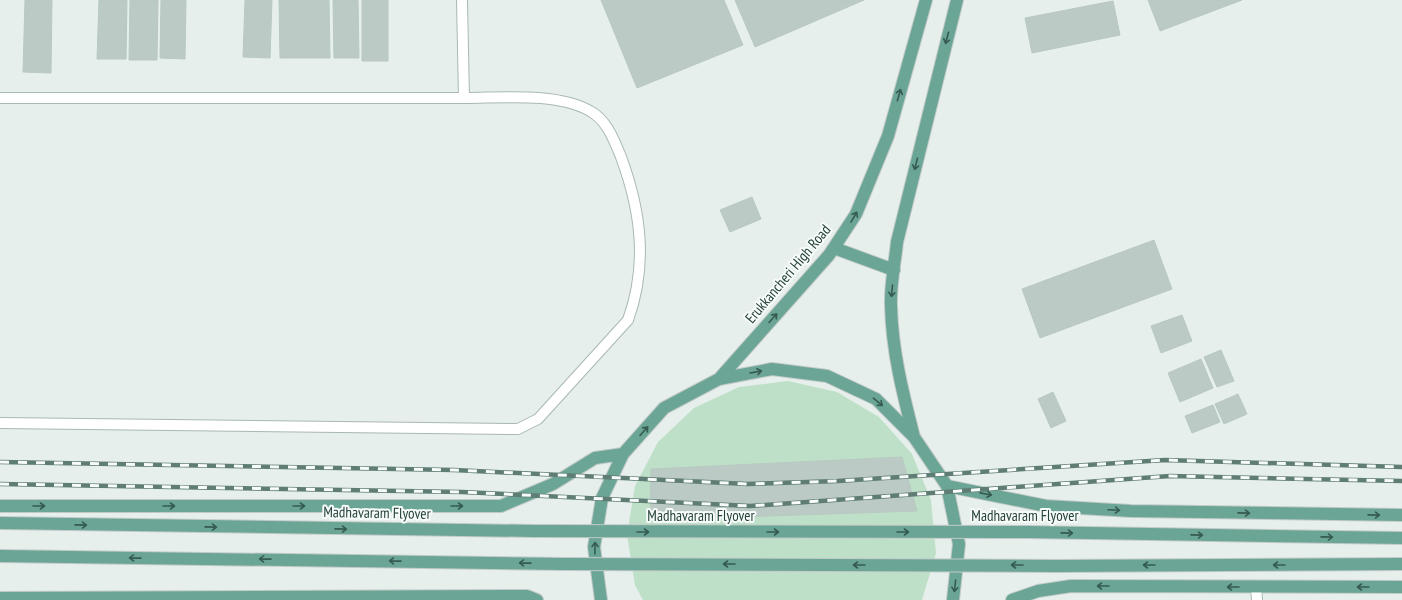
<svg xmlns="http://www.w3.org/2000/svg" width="1402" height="600" viewBox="0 0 1402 600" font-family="'PT Sans Narrow',sans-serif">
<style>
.green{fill:#bfe0c8}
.building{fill:#bbcac4;stroke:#b8c9c2}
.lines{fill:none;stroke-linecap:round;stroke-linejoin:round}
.lane-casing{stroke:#a8b8b2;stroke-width:12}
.primary-casing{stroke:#c2cac8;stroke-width:14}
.lane{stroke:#fff;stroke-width:10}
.primary{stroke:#6aa596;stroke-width:12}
.rail-casing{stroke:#5f7d75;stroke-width:4.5}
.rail{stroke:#f7fbf9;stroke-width:3;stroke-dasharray:9;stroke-linecap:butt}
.primary-bridge-casing{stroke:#c2cac8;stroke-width:14;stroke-linecap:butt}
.primary-bridge{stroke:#6aa596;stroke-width:12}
.oneway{stroke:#365b51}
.labels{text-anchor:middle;stroke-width:4;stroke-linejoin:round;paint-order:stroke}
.street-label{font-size:15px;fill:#24423a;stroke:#f7fbf9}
</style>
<rect width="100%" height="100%" fill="#e6efeb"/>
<!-- green -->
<path class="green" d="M788 381 837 392 879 417 912 454 931 500 936 553 922 600H643L635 585 627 535 635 486 658 442 694 408 739 387Z"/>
<!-- building -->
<path class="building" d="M25 0H52L51 73 23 72Z
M99 0H127L126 59H97Z
M130 0H158L157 60H129Z
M161 0H186L185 59 160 58Z
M245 0H272L270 58 243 57Z
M279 0H329L330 58H280Z
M333 0H358L359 58H334Z
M362 0H388V61H362Z
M601 0H724L743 45 637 88Z
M735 0H864L755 47Z
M1148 0H1242L1160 31Z
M1113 1 1120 35 1032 53 1025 18Z
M752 197 761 219 730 232 720 210Z
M1154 240 1172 289 1040 338 1022 289Z
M1182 315 1192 341 1161 353 1151 326Z
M1221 350 1234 381 1217 387 1204 357Z
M1201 359 1213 388 1180 402 1168 373Z
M1053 392 1066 421 1051 428 1038 399Z
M1238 394 1247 414 1224 424 1215 404Z
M1213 405 1220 422 1192 433 1185 416Z
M902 457 917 511 650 520 651 469Z"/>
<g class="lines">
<!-- lane casing -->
<g class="lane-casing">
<path id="lane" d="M462 0 464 98
M0 98H464C501 98 557 92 590 111 607 120 614 140 621 157 641 211 648 265 628 320L538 419 518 429 0 423
M1256 587 1257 600"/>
</g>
<!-- primary casing -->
<g class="primary-casing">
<path id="primary" d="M834 248 894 270
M719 379 829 255 856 214 888 136 926 0
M914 437C903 394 892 351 891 306 890 285 895 263 897 242L957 0
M947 486 1046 506 1131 511 1402 515
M0 506H501L553 484 595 458 623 454
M0 523 534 531
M1028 532 1402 538
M0 556 564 564
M1056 566 1402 564
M0 598 527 596 537 600
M601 600 594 547 602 498 623 454 664 408 719 379 772 369 827 376 876 399 914 437 947 486 959 544 953 600
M1012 600 1038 591 1071 586 1402 587"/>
</g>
<!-- lane -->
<use href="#lane" class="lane"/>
<!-- primary -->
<use href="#primary" class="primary"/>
<!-- rail casing -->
<g class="rail-casing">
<path id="rail" d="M0 462 454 470 748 484 838 481 1165 460 1402 467
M0 484 462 492 750 506 1170 476 1402 481"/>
</g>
<!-- rail -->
<use href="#rail" class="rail"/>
<!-- primary-bridge casing -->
<g class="primary-bridge-casing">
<path id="primary-bridge" d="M534 531 1028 532
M564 564 1056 566"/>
</g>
<!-- primary-bridge -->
<use href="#primary-bridge" class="primary-bridge"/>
</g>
<!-- one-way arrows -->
<defs><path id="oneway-shaft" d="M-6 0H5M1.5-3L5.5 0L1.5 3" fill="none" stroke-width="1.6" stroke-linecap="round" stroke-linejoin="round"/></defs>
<g class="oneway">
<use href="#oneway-shaft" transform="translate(947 38) rotate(105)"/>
<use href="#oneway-shaft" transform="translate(899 95) rotate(-74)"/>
<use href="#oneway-shaft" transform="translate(916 164) rotate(104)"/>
<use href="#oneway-shaft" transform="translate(854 217) rotate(-59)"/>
<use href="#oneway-shaft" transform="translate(892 291) rotate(95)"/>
<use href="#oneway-shaft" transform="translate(773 318) rotate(-48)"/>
<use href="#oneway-shaft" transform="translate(756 372) rotate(-10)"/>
<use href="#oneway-shaft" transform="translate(878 402) rotate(40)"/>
<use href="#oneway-shaft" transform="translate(644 431) rotate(-48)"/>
<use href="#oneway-shaft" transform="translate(986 494) rotate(11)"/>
<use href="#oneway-shaft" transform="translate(39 506)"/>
<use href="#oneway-shaft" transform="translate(169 506)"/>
<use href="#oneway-shaft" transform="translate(299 506)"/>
<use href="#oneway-shaft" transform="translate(457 506)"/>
<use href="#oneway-shaft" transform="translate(1114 510) rotate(3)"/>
<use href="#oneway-shaft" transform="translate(1244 513) rotate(1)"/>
<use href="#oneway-shaft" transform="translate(1374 515) rotate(1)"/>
<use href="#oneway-shaft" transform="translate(81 525) rotate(1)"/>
<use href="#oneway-shaft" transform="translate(211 527) rotate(1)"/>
<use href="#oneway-shaft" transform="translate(341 529) rotate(1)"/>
<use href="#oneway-shaft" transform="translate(643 532)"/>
<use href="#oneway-shaft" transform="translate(773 532)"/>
<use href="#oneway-shaft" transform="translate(903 532)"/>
<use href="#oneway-shaft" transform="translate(1067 533) rotate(1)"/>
<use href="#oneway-shaft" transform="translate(1197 535) rotate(1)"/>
<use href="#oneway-shaft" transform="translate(1327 537) rotate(1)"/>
<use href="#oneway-shaft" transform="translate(595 548) rotate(-89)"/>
<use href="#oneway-shaft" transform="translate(135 558) rotate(-179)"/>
<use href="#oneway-shaft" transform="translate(265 559) rotate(-179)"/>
<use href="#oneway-shaft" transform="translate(395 561) rotate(-179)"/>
<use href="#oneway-shaft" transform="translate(525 563) rotate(-179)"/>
<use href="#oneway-shaft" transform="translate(729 564) rotate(-180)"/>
<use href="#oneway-shaft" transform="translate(859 565) rotate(-180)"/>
<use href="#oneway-shaft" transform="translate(1017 565) rotate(-180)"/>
<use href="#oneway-shaft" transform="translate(1149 565) rotate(180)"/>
<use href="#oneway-shaft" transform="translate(1279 565) rotate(180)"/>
<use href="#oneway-shaft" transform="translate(955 586) rotate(96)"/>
<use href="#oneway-shaft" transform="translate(1103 586) rotate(-180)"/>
<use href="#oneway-shaft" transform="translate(1233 587) rotate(-180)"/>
<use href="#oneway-shaft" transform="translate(1363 587) rotate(-180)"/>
</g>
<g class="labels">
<!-- street labels -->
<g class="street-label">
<text transform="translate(788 274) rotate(-50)" y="5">Erukkancheri High Road</text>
<text transform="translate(377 513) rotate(1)" y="5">Madhavaram Flyover</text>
<text x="701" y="521">Madhavaram Flyover</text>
<text x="1025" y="521">Madhavaram Flyover</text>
</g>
</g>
</svg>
